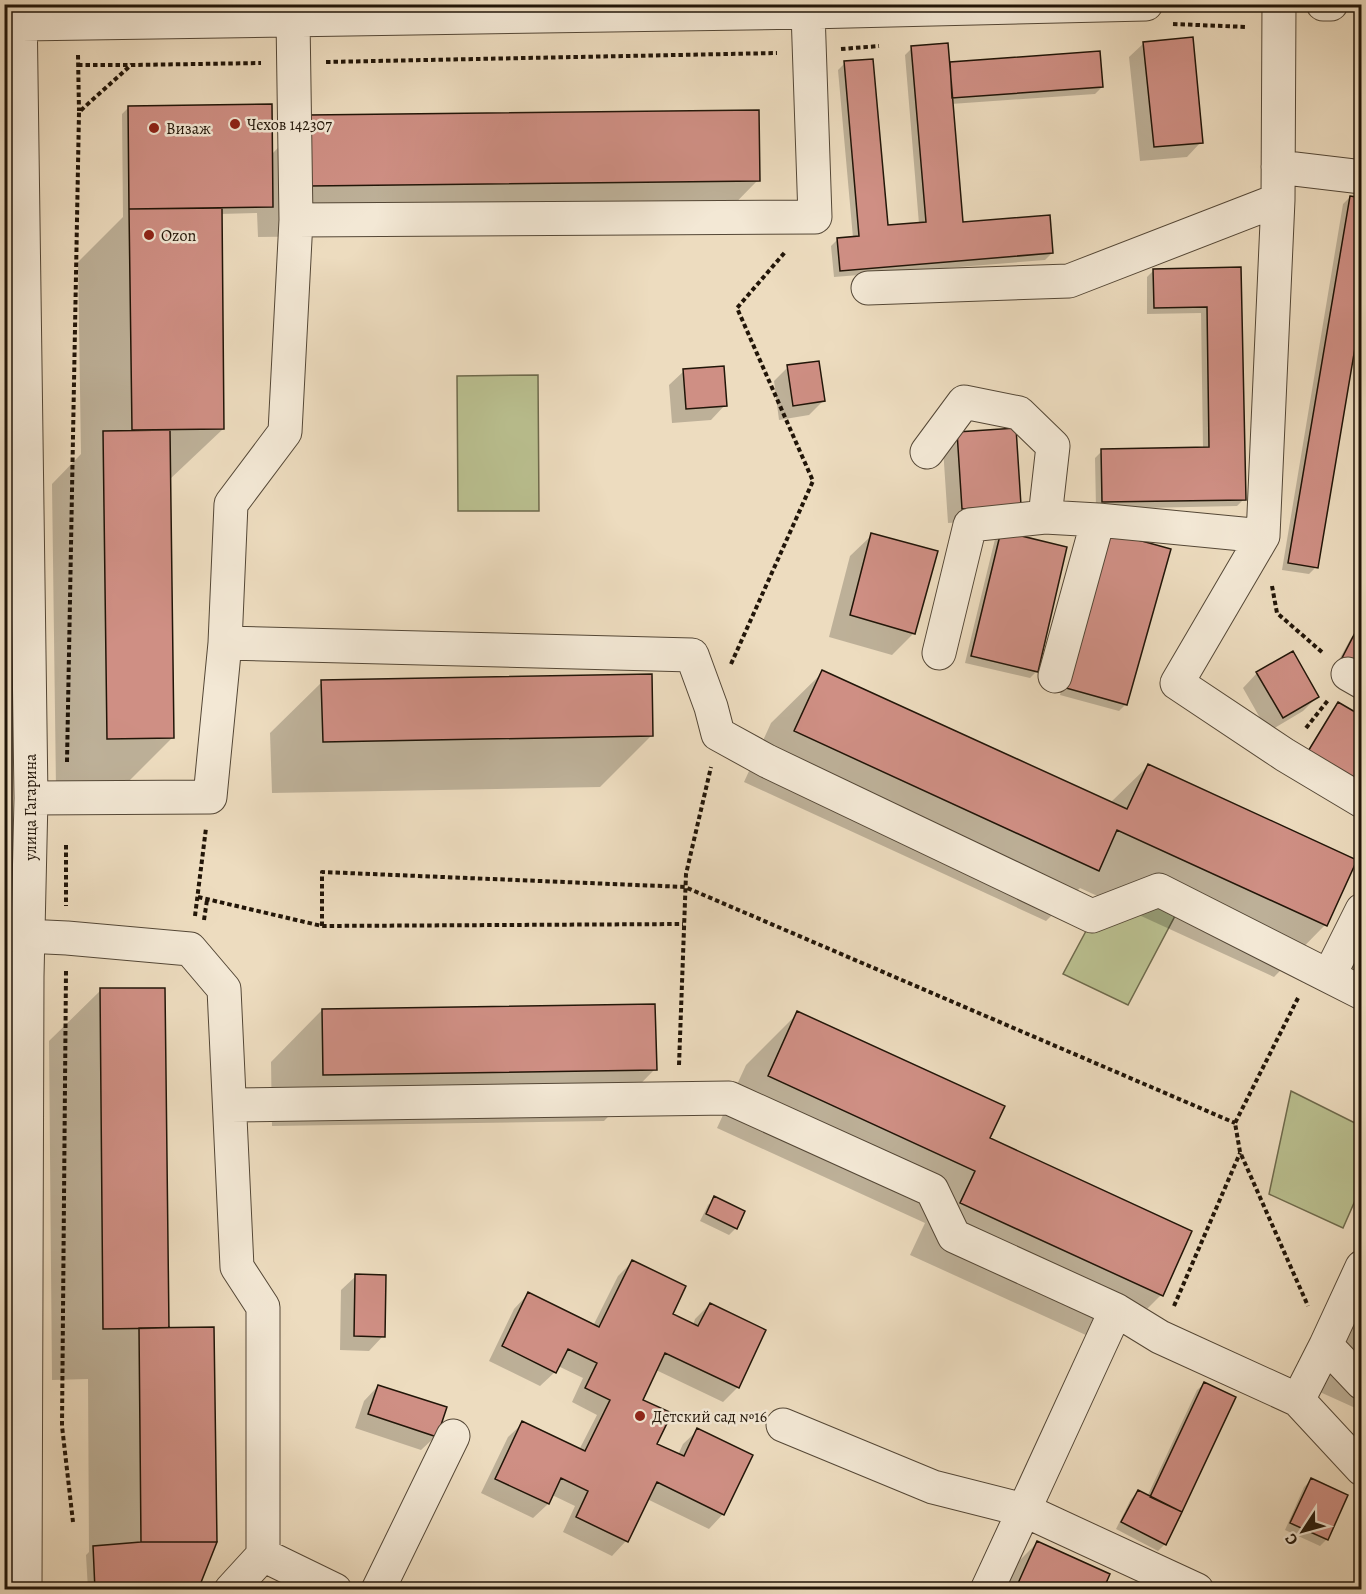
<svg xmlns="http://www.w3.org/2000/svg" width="1366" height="1594" viewBox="0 0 1366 1594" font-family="Alegreya,serif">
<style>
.green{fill:#bac090;stroke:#6e6a4c;stroke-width:1.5}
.shadow{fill:#0003}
.building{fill:#cf8f84;stroke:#211508;stroke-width:1.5}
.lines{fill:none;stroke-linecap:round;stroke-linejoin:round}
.minor-casing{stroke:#544736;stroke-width:35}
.path{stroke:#211508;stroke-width:4;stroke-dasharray:4.5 3;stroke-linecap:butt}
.minor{stroke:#f3e8d5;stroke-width:33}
.poi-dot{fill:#8f2418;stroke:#f3e8d5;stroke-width:2}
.labels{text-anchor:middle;stroke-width:5;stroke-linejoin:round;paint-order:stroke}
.poi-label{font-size:16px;fill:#211508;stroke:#f3e8d5;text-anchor:start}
.street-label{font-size:16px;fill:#211508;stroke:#f3e8d5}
</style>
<rect width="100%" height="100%" fill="#eddcbf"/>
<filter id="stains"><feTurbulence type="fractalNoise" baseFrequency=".00333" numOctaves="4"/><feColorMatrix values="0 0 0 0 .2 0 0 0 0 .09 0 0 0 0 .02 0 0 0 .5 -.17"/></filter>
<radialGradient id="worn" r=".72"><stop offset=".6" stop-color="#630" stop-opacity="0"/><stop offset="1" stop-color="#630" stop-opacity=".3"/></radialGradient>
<!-- green -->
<path class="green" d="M538 375 539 511H458L457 376Z
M1158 906 1176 914 1128 1005 1063 974 1086 931Z
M1291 1091 1361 1126V1187L1343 1228 1269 1194Z"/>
<!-- shadow -->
<path class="shadow" d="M1144 43 1201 142 1187 157 1140 161 1129 57Z
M912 48 948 63 1099 52 1102 87 1095 94 951 104 961 224 1052 253 1045 260 834 277 831 246 838 239 853 238 838 70 845 63 887 227 919 224 905 55Z
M129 107 271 155 308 117 758 180 707 232 258 237 257 213 220 214 223 429 169 480 173 737 121 789H56L52 484 81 454 78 262 123 217 122 114Z
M1350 197 1316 567 1309 574 1282 570 1343 204Z
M1240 269 1244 499 1237 506 1096 509 1095 458 1102 451 1203 449 1201 313 1147 314V277L1154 270Z
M788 367 823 401 809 415 779 420 774 381Z
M684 371 725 405 711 420 672 423 669 385Z
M958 434 1005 519 948 523 943 448Z
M1002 532 1037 671 1030 678 965 663 995 539Z
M872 535 914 633 892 655 829 637 850 556Z
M1103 541 1126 704 1119 711 1060 695Z
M1357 631 1362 681 1335 667 1351 638Z
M823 672 1110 803 1148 766 1325 925 1274 977 1080 888 1046 921 744 782 771 723Z
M1257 673 1317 697 1303 711 1268 732 1243 688Z
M322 682 652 735 600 787 272 793 270 733Z
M1339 704 1362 718 1302 760 1332 710Z
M1362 946V978L1348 972Z
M101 990 168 1329 197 1590H88L86 1555 89 1552 88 1379 52 1380 49 1041Z
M322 1010 655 1069 604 1121 272 1126 271 1062Z
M798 1013 988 1139 1161 1295 1110 1346 910 1255 925 1223 717 1128 746 1065Z
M715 1198 736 1228 729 1235 700 1221 708 1205Z
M632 1262 671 1314 693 1325 695 1319 710 1304 764 1331 737 1388 723 1402 656 1370 641 1400 655 1444 678 1455 683 1444 698 1430 723 1514 709 1529 647 1499 626 1541 612 1556 563 1532 575 1506 552 1495 548 1504 533 1518 481 1493 508 1437 523 1423 579 1450 597 1415 572 1402 583 1378 558 1366 555 1372 540 1386 489 1361 514 1309 528 1294 593 1326 618 1276Z
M356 1276 383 1336 369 1351 340 1350 341 1290Z
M1362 1277V1411L1311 1388Z
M1204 1384 1165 1544 1158 1551 1116 1529 1131 1499 1138 1492 1147 1497 1197 1390Z
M378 1386 436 1436 421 1450 355 1428 364 1401Z
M1311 1480 1327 1539 1320 1546 1285 1530 1304 1487Z
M1037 1543 1101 1590H990Z"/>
<!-- building -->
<path class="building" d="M1193 37 1203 143 1154 147 1143 42Z
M948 43 963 222 1050 215 1053 253 840 271 837 238 859 236 844 61 873 59 888 225 926 222 911 46Z
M1100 51 1103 87 952 98 950 62Z
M272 104 273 207 129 209 128 106Z
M759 110 760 181 309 186 308 115Z
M1350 196 1362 198V306L1318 568 1288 563Z
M222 208 224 429 132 430 129 209Z
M1241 267 1246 500 1102 502 1101 449 1209 447 1207 307 1154 308 1153 269Z
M819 361 825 401 793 406 787 365Z
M724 366 727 406 686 409 683 369Z
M1016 428 1021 505 962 509 957 432Z
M170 430 174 738 107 739 103 431Z
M1001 531 1067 547 1038 672 971 656Z
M1109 532 1171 549 1127 705 1066 688Z
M871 533 938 551 915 634 850 615Z
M1357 629 1362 631V671L1341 660Z
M1293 651 1319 697 1283 718 1256 672Z
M822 670 1127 809 1148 764 1357 860 1327 926 1117 830 1099 871 794 731Z
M652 674 653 736 323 742 321 680Z
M1338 702 1362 716V779L1358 784 1307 753Z
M100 988H165L169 1328 103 1329Z
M655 1004 657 1070 323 1075 322 1009Z
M797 1011 1005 1106 990 1138 1192 1231 1163 1296 960 1203 975 1171 768 1076Z
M714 1196 745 1211 737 1229 706 1214Z
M632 1260 686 1286 673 1314 698 1326 710 1303 766 1330 739 1388 665 1353 643 1400 672 1413 657 1444 684 1456 697 1428 753 1455 724 1515 657 1482 628 1542 576 1517 588 1491 561 1478 549 1504 495 1479 522 1421 585 1451 610 1400 585 1388 597 1363 568 1349 556 1373 502 1346 528 1292 599 1327Z
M355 1274 386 1275 385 1337 354 1336Z
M214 1327 217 1542H141L139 1328Z
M1204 1382 1236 1397 1182 1512 1150 1497Z
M378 1385 447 1407 437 1437 368 1414Z
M1311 1478 1348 1495 1328 1540 1290 1523Z
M1138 1490 1182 1512 1166 1545 1121 1522Z
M1037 1541 1110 1574 1103 1590H1015Z
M141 1542H217L198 1590H95L93 1546Z"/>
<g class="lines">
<!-- minor casing -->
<g class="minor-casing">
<path id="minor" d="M20 4 31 798 27 976 25 1590
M1323 4H1331
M22 24 808 12 1146 4
M1278 167 1362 177
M1278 200 1279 4
M296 220 815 217 808 12
M868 288 1069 281 1278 200 1263 536 1177 683 1285 755 1362 801
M927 452 964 402 1019 413 1053 446 1045 517
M225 643 231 504 285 432 296 220 293 19
M939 653 970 525 1045 517 1098 520 1263 536
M1348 674 1362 682
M1055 676 1098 520
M31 798 210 797 225 643 692 655 711 707 718 734 767 761 1092 916 1159 890 1362 993
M4 935 67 938 190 949 224 989 237 1267 263 1307V1555L231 1590
M1329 976 1362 910
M230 1105 729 1098 932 1190 954 1236 1116 1310 1024 1510 933 1487 783 1425
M1116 1310 1160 1337 1298 1400 1326 1345 1362 1383
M1326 1345 1362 1267
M1298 1400 1362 1469
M263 1555 335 1590
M378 1590 453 1436
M987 1590 1024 1510 1197 1590"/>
</g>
<!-- path -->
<path class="path" d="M1173 24 1247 27
M841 49 879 46
M78 55 79 111
M326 62 777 53
M78 65H130
M1272 586 1277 613 1323 653
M731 664 813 481 737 308 786 251
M1306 728 1329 699
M67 762 79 112 131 65 261 63
M66 845V906
M198 897 322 926 683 924
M195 916 206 828
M204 920 207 900
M322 926V872L685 887 1235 1123
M66 971 62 1426 73 1522
M1298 998 1235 1123 1240 1152 1308 1306
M679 1065 686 874 711 767
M1174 1306 1240 1153"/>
<!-- minor -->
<use href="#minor" class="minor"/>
</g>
<!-- markers -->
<g class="poi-dot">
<circle cx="235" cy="124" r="6"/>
<circle cx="154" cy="128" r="6"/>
<circle cx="149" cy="235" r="6"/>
<circle cx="640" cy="1416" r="6"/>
</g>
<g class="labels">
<!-- poi labels -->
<g class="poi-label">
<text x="247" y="130">Чехов 142307</text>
<text x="166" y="134">Визаж</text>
<text x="161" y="241">Ozon</text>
<text x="652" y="1422">Детский сад №16</text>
</g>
<!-- street labels -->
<g class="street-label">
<text transform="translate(30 807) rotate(-90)" y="6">улица Гагарина</text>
</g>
</g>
<!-- margin -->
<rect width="1366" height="1594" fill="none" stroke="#eddcbf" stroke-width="24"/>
<rect x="6" y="6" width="1354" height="1582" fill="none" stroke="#211508" stroke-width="3"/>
<rect x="12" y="12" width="1342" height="1570" fill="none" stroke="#211508" stroke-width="1.5"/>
<!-- north arrow -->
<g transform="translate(1303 1531) rotate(234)" stroke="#f3e8d5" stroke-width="4.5" paint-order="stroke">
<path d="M0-4.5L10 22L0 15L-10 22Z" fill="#211508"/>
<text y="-9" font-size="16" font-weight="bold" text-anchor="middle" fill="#211508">С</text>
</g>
<rect width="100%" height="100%" filter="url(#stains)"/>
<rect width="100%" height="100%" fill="url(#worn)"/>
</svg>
